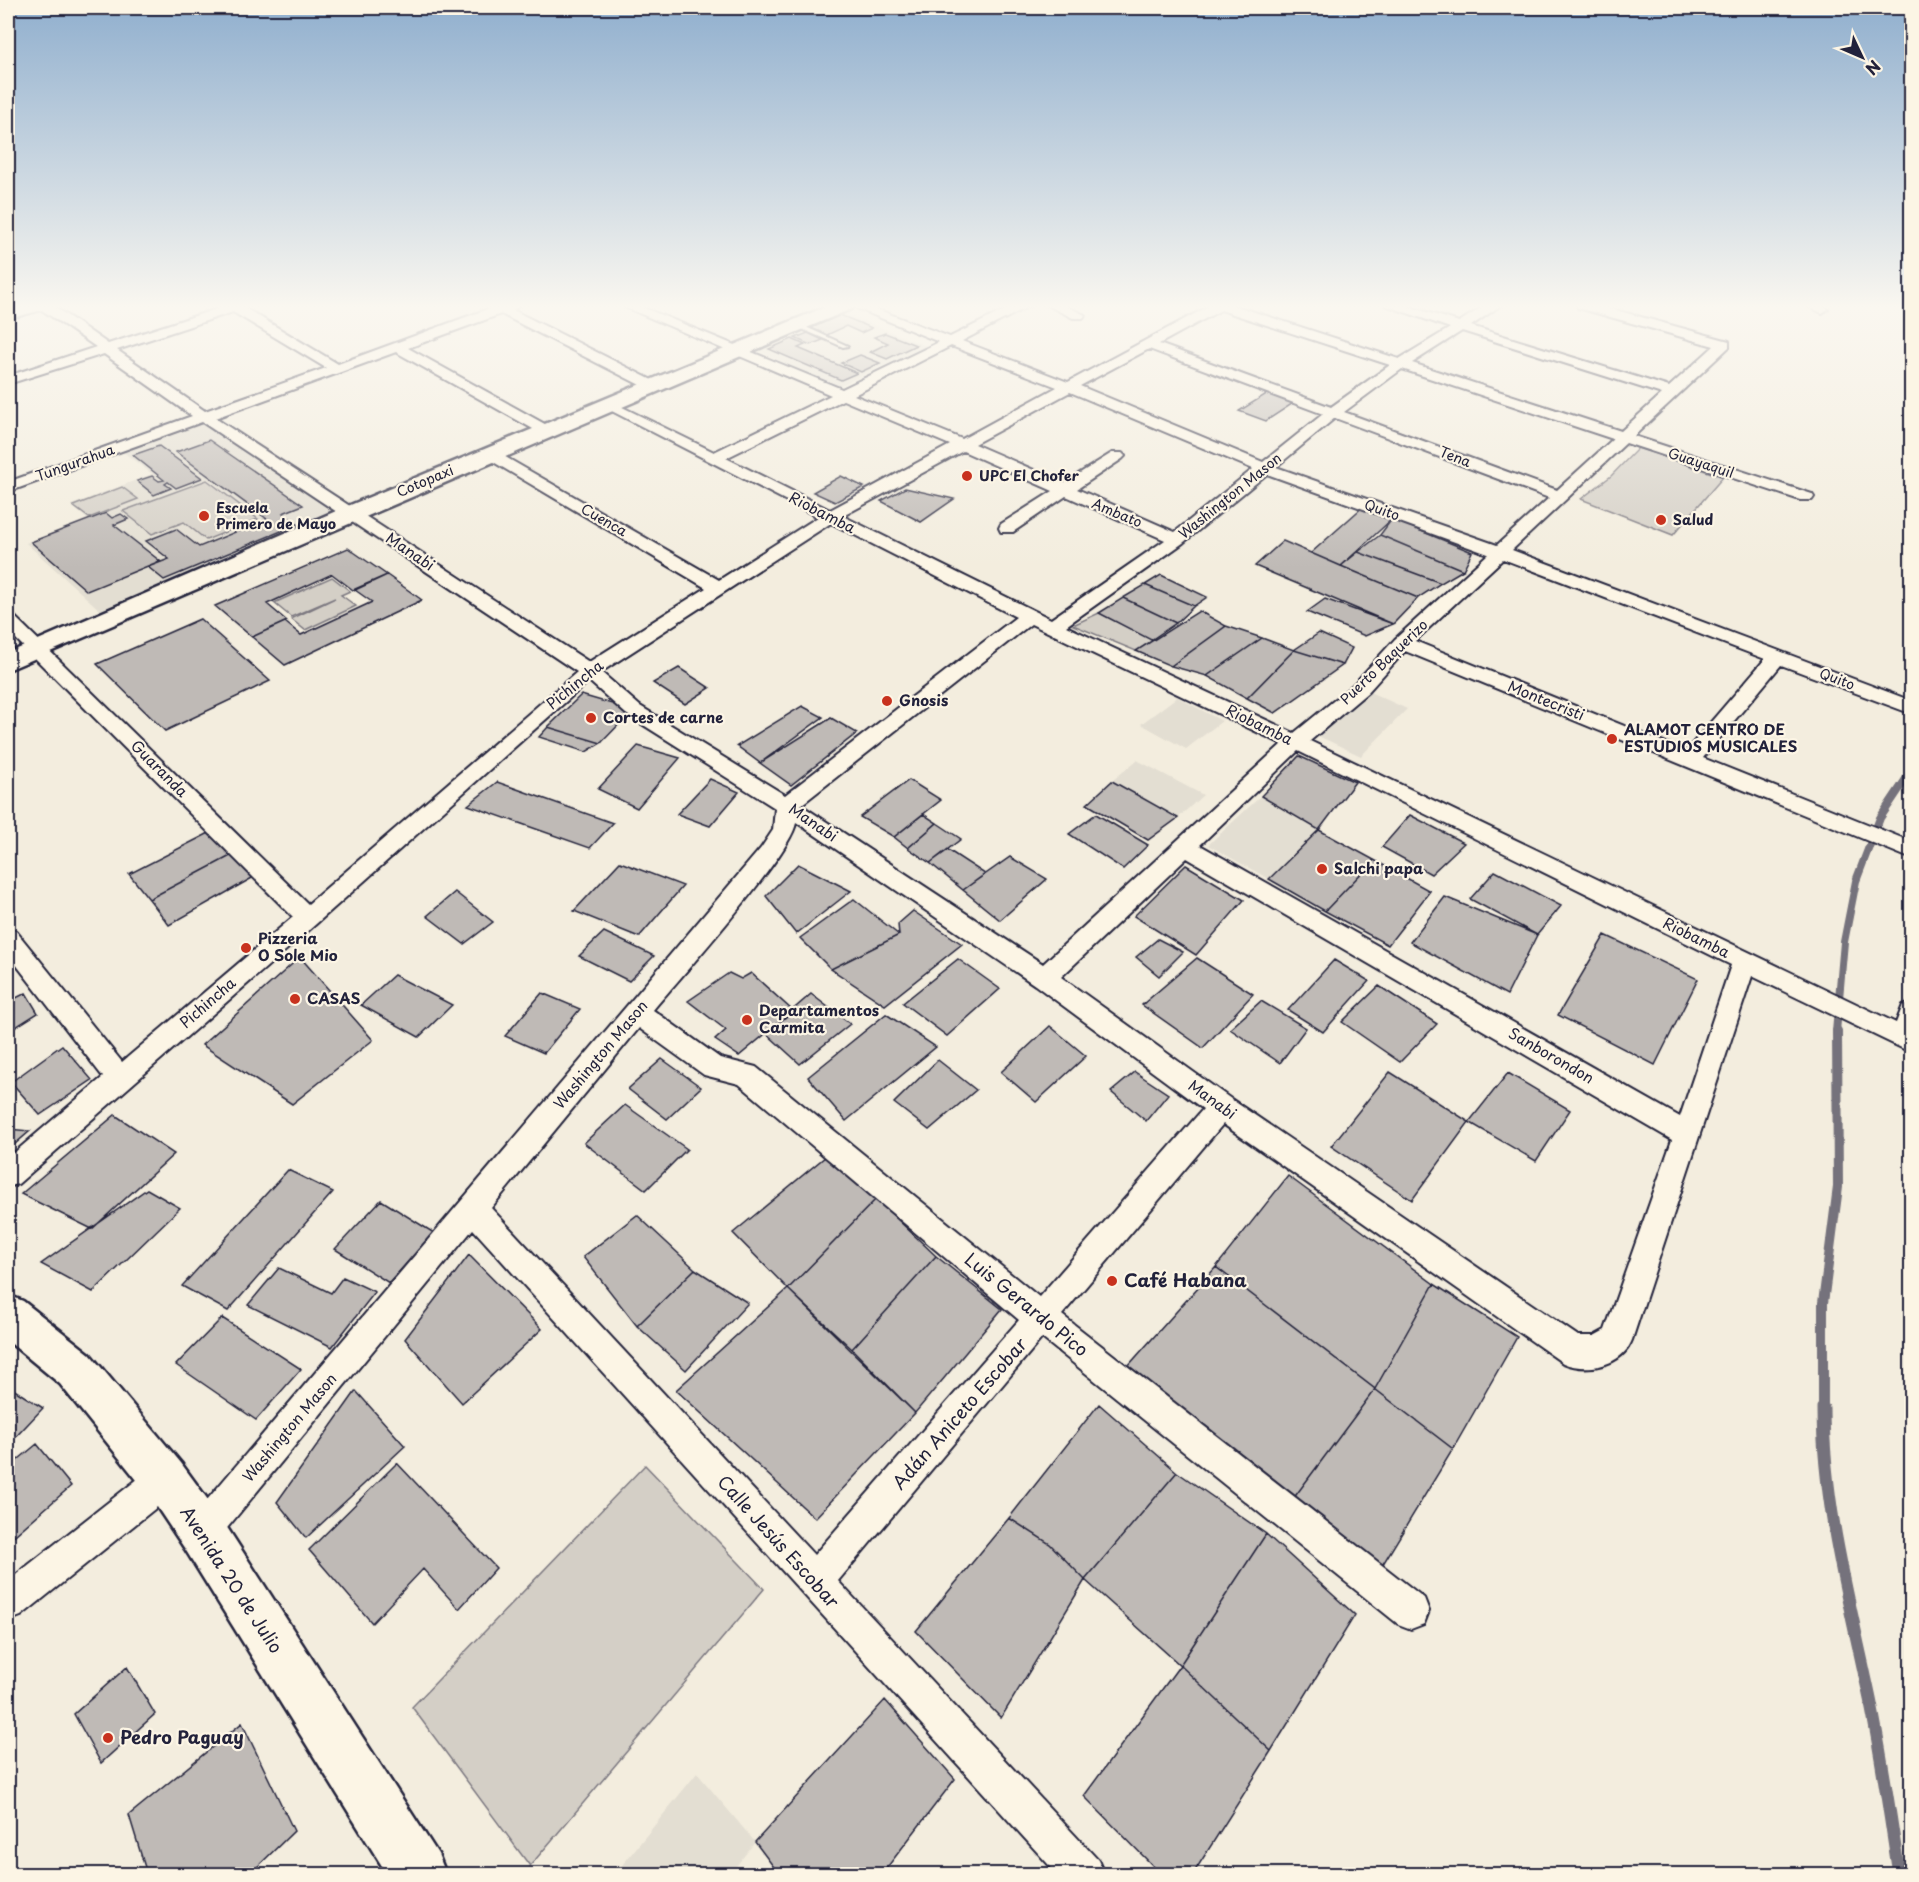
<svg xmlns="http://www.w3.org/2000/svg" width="1919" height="1882" viewBox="0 0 1919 1882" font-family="'Playpen Sans',sans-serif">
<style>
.built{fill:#e3ded2}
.green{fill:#d4cfc6;stroke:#7b7880;stroke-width:1.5}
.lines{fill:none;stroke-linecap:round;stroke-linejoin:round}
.stream-far2{stroke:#75727b;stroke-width:8}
.stream-far1{stroke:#75727b;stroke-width:10}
.stream{stroke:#75727b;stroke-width:13}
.building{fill:#bfbab6;stroke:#22223b;stroke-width:1.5}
.lane-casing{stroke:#22223b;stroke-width:4}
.street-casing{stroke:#22223b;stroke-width:4}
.secondary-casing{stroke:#22223b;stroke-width:5}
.lane{fill:#fcf5e5;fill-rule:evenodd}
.street{fill:#fcf5e5;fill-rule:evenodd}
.secondary{fill:#fcf5e5;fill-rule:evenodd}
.poi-dot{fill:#c8321e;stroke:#fcf5e5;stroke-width:2}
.labels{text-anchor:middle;stroke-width:4.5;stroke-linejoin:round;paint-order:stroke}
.far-street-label{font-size:14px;fill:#22223b;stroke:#fcf5e5}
.far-poi-label{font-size:14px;font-weight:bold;fill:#22223b;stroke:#fcf5e5;text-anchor:start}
.street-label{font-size:15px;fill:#22223b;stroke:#fcf5e5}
.poi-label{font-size:15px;font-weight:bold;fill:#22223b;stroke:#fcf5e5;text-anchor:start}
.near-poi-label{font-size:18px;font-weight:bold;fill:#22223b;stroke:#fcf5e5;text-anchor:start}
.near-street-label{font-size:18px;fill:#22223b;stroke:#fcf5e5}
</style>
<rect width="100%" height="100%" fill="#f3edde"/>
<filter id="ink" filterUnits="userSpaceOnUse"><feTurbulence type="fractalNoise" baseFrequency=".0167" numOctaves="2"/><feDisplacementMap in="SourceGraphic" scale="12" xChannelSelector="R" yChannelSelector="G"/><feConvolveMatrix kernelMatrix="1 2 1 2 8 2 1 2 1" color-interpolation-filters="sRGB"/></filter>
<g filter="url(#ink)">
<!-- built -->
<path class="built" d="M845 313 926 346 837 387 756 350Z
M203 423 333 512 101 611 26 543 87 519 71 505 152 474 123 452Z
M1361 688 1407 709 1361 756 1314 734Z
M1177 697 1222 721 1186 749 1141 724Z
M1137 760 1203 795 1178 818 1112 781Z
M1261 796 1319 830 1269 879 1208 845Z
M697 1773 755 1842 730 1874H615Z"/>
<!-- green -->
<path class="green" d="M1638 448 1723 477 1673 535 1581 499 1611 476Z
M207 480 258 519 206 540 184 522 152 534 123 511Z
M122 487 138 499 89 518 73 506Z
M332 577 350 591 341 595 356 606 305 630 291 619 335 598 291 617 274 603Z
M1099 613 1153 640 1136 651 1073 625Z
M645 1465 764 1589 530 1866 412 1707Z"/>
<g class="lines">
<!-- stream-far2 -->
<path class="stream-far2" d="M1836 1032 1844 942 1856 881 1880 818 1912 770"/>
<!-- stream-far1 -->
<path class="stream-far1" d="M1823 1409V1303L1838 1187 1837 1031"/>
<!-- stream -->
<path class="stream" d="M1823 1408C1823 1505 1850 1604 1870 1699 1882 1757 1890 1816 1899 1874"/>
</g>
<!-- building -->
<path class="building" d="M840 315 872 328 861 333 846 326 827 335 811 328Z
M808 333 823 340 810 345 795 338Z
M885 333 916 345 887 359 870 352 888 343 874 337Z
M792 339 805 345 798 348 857 373 841 380 769 349Z
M860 355 880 363 861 372 841 363Z
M1268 393 1295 402 1266 421 1239 411Z
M209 440 303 505 283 513 298 524 164 580 148 567 169 559 146 541 176 529 199 547 267 519 176 452Z
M159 446 202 478 176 488 168 482 165 484 171 488 154 495 137 481 152 476 159 481 164 480 133 455Z
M841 476 864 487 835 502 813 492Z
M905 488 954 499 921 522 881 501Z
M1365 505 1392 519 1341 566 1311 553Z
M106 513 112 518 121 514 128 519 114 525 160 561 87 591 31 542Z
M1392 519 1472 552 1463 570 1380 535Z
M1380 535 1463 570 1441 583 1358 552Z
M1283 541 1341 566 1418 598 1393 624 1255 566Z
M348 548 387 575 353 590 332 574 267 604 287 621 252 637 215 606Z
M1358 552 1441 583 1418 598 1341 566Z
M387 575 422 600 285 665 252 637 285 622 301 635 372 602 355 590Z
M1161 575 1207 597 1194 606 1145 585Z
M1145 585 1194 606 1176 623 1123 598Z
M1123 598 1176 623 1151 640 1099 613Z
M1325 599 1393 624 1365 636 1307 612Z
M1199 611 1226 626 1171 666 1136 651Z
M200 619 270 681 165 731 97 664Z
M1226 626 1262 638 1207 676 1171 666Z
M1319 633 1352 648 1343 665 1294 650Z
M1262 638 1294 650 1247 698 1207 676Z
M1294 650 1343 665 1275 713 1247 698Z
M679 668 710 688 685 704 653 683Z
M581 695 633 710 601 743 548 727Z
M802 706 823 717 760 763 737 746Z
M831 718 857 733 791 785 760 763Z
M548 727 601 743 586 752 539 737Z
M638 746 680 758 637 808 598 789Z
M1299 756 1355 782 1319 830 1261 796Z
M710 779 739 792 710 826 677 814Z
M909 780 941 800 894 837 860 817Z
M1112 781 1178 818 1148 840 1087 804Z
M497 782 613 823 590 848 468 805Z
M923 814 937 823 908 848 894 837Z
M1096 814 1148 845 1123 869 1069 834Z
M1410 815 1464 843 1431 874 1382 847Z
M937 823 961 839 930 863 908 848Z
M219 828 240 851 149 899 129 874Z
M1319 830 1374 860 1325 911 1269 879Z
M948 850 985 874 963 890 930 863Z
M240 851 261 873 169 925 149 899Z
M1010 857 1047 879 1000 920 963 890Z
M1374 860 1430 891 1388 945 1325 911Z
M620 862 683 886 639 937 574 911Z
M798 864 851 891 796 934 766 896Z
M1186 865 1244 900 1196 955 1134 916Z
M1495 871 1561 906 1537 935 1470 899Z
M455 892 493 922 464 944 427 916Z
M1445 897 1537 935 1507 995 1410 942Z
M854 899 899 935 831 969 800 938Z
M913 911 962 944 885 1005 831 969 899 935 898 924Z
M604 932 654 956 629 981 579 956Z
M1605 935 1698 979 1655 1065 1558 1015Z
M1158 939 1183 952 1159 976 1136 957Z
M300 957 373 1040 292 1104 202 1045Z
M1197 958 1253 994 1203 1048 1142 1005Z
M958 959 1000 989 947 1036 903 1003Z
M1334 960 1369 981 1323 1032 1288 1010Z
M729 973 741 979 751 973 793 1011 739 1056 715 1040 726 1030 688 1001Z
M394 975 452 1005 419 1037 361 1005Z
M1379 986 1437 1024 1400 1062 1342 1022Z
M26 993 38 1013 8 1032V1002Z
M542 993 580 1009 544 1053 505 1036Z
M811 994 850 1024 800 1064 766 1033Z
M1261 1001 1306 1028 1280 1063 1230 1029Z
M886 1014 936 1047 846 1121 808 1077Z
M1050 1026 1086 1056 1036 1102 1001 1072Z
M62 1045 92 1080 40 1115 11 1082Z
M662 1059 701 1087 667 1119 628 1089Z
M938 1060 976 1090 929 1130 894 1103Z
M1135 1072 1168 1094 1146 1121 1111 1092Z
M1390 1072 1469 1122 1412 1200 1331 1146Z
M1508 1073 1570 1110 1536 1161 1469 1122Z
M625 1105 687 1149 646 1190 584 1143Z
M115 1115 174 1154 92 1229 21 1194Z
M8 1129 30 1131 8 1150Z
M825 1157 876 1199 788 1289 733 1233Z
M288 1170 333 1192 228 1311 182 1286Z
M1288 1176 1434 1284 1375 1389 1216 1267Z
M147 1189 180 1208 93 1292 41 1264Z
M876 1199 936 1256 852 1349 788 1289Z
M381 1200 434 1233 389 1283 335 1249Z
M637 1215 695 1269 637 1326 583 1257Z
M469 1255 542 1329 462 1403 405 1339Z
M936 1256 1002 1309 915 1413 852 1349Z
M1216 1267 1375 1389 1293 1499 1128 1366Z
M279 1268 331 1293 343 1277 375 1292 332 1347 248 1305Z
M695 1269 748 1303 686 1370 637 1326Z
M1434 1284 1517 1337 1453 1449 1375 1389Z
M788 1289 915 1413 815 1518 676 1390Z
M222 1318 301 1369 256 1420 176 1365Z
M8 1386 43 1408 8 1445Z
M1375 1389 1453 1449 1380 1569 1293 1499Z
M356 1391 405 1446 306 1538 277 1502Z
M1099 1404 1177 1472 1085 1580 1050 1544 1009 1518Z
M37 1444 71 1486 8 1541V1468Z
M397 1463 496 1568 459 1609 423 1569 372 1623 309 1550Z
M1177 1472 1266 1534 1180 1665 1085 1580Z
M1009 1518 1050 1544 1085 1580 1001 1718 916 1631Z
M1266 1534 1355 1615 1271 1751 1180 1665Z
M1180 1665 1271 1751 1193 1874H1161L1084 1796Z
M127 1667 155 1714 101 1763 74 1714Z
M885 1700 955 1779 882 1874H779L755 1842Z
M242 1723 294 1831 250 1874H147L129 1815Z"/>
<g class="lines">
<!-- lane casing -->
<g class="lane-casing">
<path id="lane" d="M795 324H799L848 346 843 347 795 326Z"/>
</g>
<!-- street casing -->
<g class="street-casing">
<path id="street" d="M31 305H52L108 344 229 305H248L245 308 338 364 496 306 520 305 513 310 658 383V389H648L501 314 408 348 552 428 555 431 552 434H542L396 352 215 418 589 662 706 588 485 457 482 454 485 451H495L719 580 818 517 600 405 602 402H612L714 452 831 395 620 305H637L842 389 939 342 849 305H866L950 337 1015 305H1031L962 341 1068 382 1211 305H1233L1399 359 1450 328 1385 305H1404L1459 322 1486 305H1501L1471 326 1669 387 1714 346 1578 308 1577 305H1597L1729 341V347L1634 436 1812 494 1814 497 1812 500H1800L1626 443 1512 550 1912 701V714L1781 665 1703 758 1912 842V859L1405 651 1368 692 1310 741 1896 1023 1903 1005 1912 1002V1053L1752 976 1632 1340C1622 1366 1587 1373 1563 1363L1223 1124 1062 1315 1424 1598 1429 1611 1424 1624 1411 1629 1398 1624 1042 1338 838 1581 1098 1860 1104 1874H1057L473 1229 214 1544 202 1549 190 1544 185 1532 190 1520 761 848 773 830 775 808 626 714 589 681 316 924 18 1184 8 1187V1158L103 1077 8 954V928L16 931 122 1062 293 917 8 631V616L15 617 308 904 577 672 202 422 8 492V482L192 416 104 354 8 384V376L96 347 42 310 8 319V311ZM1221 310 1390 365 1331 407 1159 344ZM233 312 326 368 205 411 117 350ZM1462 331 1662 394 1621 431 1412 363ZM951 346 1057 387 962 439 854 395ZM1149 349 1323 414 1263 462 1080 386ZM1402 369 1613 439 1557 490 1344 412ZM1070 392 1253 469 1175 532 1077 489 1122 459 1125 456 1122 453H1112L1064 483 974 444ZM843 400 950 445 830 510 726 458ZM1335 418 1549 498 1497 545 1276 467ZM963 451 1053 491 1001 524 999 528 1001 532H1013L1066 496 1165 540 1051 619 843 516ZM1267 474 1488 554 1395 639 1354 684 1294 733 1066 626 1183 543ZM831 523 1016 617 785 795 640 706 601 672ZM1503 559 1765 659 1686 751 1415 641ZM1031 624 1282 744 1043 964 801 805ZM1298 751 1731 965 1680 1117 1200 845ZM796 822 1035 985 1203 1109 1039 1297 756 1067 720 1058 653 1010C678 980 794 851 796 822ZM1187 858 1672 1140 1605 1330 1594 1336H1578L1231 1099 1061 977ZM639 1028 704 1075 739 1084 1019 1320 814 1555 491 1208Z
M1047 305H1064L1085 315 1083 318H1073Z
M1806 305H1823L1828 309 1822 313Z
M165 1462 177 1467 182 1479 177 1491 21 1616 8 1621V1581L153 1467Z"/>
</g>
<!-- secondary casing -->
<g class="secondary-casing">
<path id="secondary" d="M830 305H854L851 309 8 670V653L343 508Z
M8 1295 23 1301 90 1354 181 1463 219 1515 438 1854 446 1874H387L185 1549 149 1495 60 1384 8 1341Z"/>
</g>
<!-- lane -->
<use href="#lane" class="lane"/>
<!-- street -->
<use href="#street" class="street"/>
<!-- secondary -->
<use href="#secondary" class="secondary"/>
</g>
</g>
<!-- sky -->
<linearGradient id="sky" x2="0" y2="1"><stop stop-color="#90afce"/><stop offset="0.54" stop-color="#faf7f0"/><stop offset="1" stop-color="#faf7f0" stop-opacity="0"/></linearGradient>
<rect width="1919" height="568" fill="url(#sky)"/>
<!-- markers -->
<g class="poi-dot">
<circle cx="967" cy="476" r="6"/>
<circle cx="204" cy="516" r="6"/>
<circle cx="1661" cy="520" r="6"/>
<circle cx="887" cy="701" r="6"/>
<circle cx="591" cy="718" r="6"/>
<circle cx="1612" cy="739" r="6"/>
<circle cx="1322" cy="869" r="6"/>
<circle cx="246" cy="948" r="6"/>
<circle cx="295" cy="999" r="6"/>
<circle cx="747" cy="1020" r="6"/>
<circle cx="1112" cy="1281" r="6"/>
<circle cx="108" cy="1738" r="6"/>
</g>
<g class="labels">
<!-- far-street labels -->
<g class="far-street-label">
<text transform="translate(1455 457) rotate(21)" y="5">Tena</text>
<text transform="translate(75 463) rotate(-20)" y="5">Tungurahua</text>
<text transform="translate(1701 463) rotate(18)" y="5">Guayaquil</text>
<text transform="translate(425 481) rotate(-23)" y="5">Cotopaxi</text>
<text transform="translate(1230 496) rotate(-39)" y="5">Washington Mason</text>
<text transform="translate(1382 510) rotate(20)" y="5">Quito</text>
<text transform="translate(1117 513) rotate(23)" y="5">Ambato</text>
<text transform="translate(604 520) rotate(30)" y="5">Cuenca</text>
<text transform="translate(1384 662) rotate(-44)" y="5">Puerto Baquerizo</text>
<text transform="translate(1837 679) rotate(21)" y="5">Quito</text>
</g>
<!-- far-poi labels -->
<g class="far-poi-label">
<text x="979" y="481">UPC El Chofer</text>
<text x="216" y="513">Escuela<tspan x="216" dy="16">Primero de Mayo</tspan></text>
<text x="1673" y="525">Salud</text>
</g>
<!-- street labels -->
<g class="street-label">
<text transform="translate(822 513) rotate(27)" y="5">Riobamba</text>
<text transform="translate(410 552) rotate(34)" y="5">Manabi</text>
<text transform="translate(575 685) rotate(-39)" y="5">Pichincha</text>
<text transform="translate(1546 701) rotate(22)" y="5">Montecristi</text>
<text transform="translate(1259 725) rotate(26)" y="5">Riobamba</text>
<text transform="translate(159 769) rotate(45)" y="5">Guaranda</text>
<text transform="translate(813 823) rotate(34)" y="5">Manabi</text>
<text transform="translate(1696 938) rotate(26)" y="5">Riobamba</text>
<text transform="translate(208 1003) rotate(-41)" y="5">Pichincha</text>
<text transform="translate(601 1055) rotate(-50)" y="5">Washington Mason</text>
<text transform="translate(1551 1056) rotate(30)" y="5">Sanborondon</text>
<text transform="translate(1212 1100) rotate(36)" y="5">Manabi</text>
<text transform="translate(290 1428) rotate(-50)" y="5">Washington Mason</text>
</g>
<!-- poi labels -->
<g class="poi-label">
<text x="899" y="706">Gnosis</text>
<text x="603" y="723">Cortes de carne</text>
<text x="1624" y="735">ALAMOT CENTRO DE<tspan x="1624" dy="17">ESTUDIOS MUSICALES</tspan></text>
<text x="1334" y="874">Salchi papa</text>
<text x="258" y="944">Pizzeria<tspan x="258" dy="17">O Sole Mio</tspan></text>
<text x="307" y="1004">CASAS</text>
<text x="759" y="1016">Departamentos<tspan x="759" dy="17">Carmita</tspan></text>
</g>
<!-- near-poi labels -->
<g class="near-poi-label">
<text x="1124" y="1287">Café Habana</text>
<text x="120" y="1744">Pedro Paguay</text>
</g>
<!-- near-street labels -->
<g class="near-street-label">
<text transform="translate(1026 1305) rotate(39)" y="6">Luis Gerardo Pico</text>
<text transform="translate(960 1414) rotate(-49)" y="6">Adán Aniceto Escobar</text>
<text transform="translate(778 1542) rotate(48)" y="6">Calle Jesús Escobar</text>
<text transform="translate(231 1580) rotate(57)" y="6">Avenida 20 de Julio</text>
</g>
</g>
<!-- margin -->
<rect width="1919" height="1882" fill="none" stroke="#fcf5e5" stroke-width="30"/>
<rect x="15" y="15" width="1889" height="1852" fill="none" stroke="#22223b" stroke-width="2" filter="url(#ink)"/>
<!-- north arrow -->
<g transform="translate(1862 57) rotate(134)" stroke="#fcf5e5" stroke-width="4.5" paint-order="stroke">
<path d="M0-4.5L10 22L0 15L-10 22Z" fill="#22223b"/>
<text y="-9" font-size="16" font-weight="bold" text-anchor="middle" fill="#22223b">N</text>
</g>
</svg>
